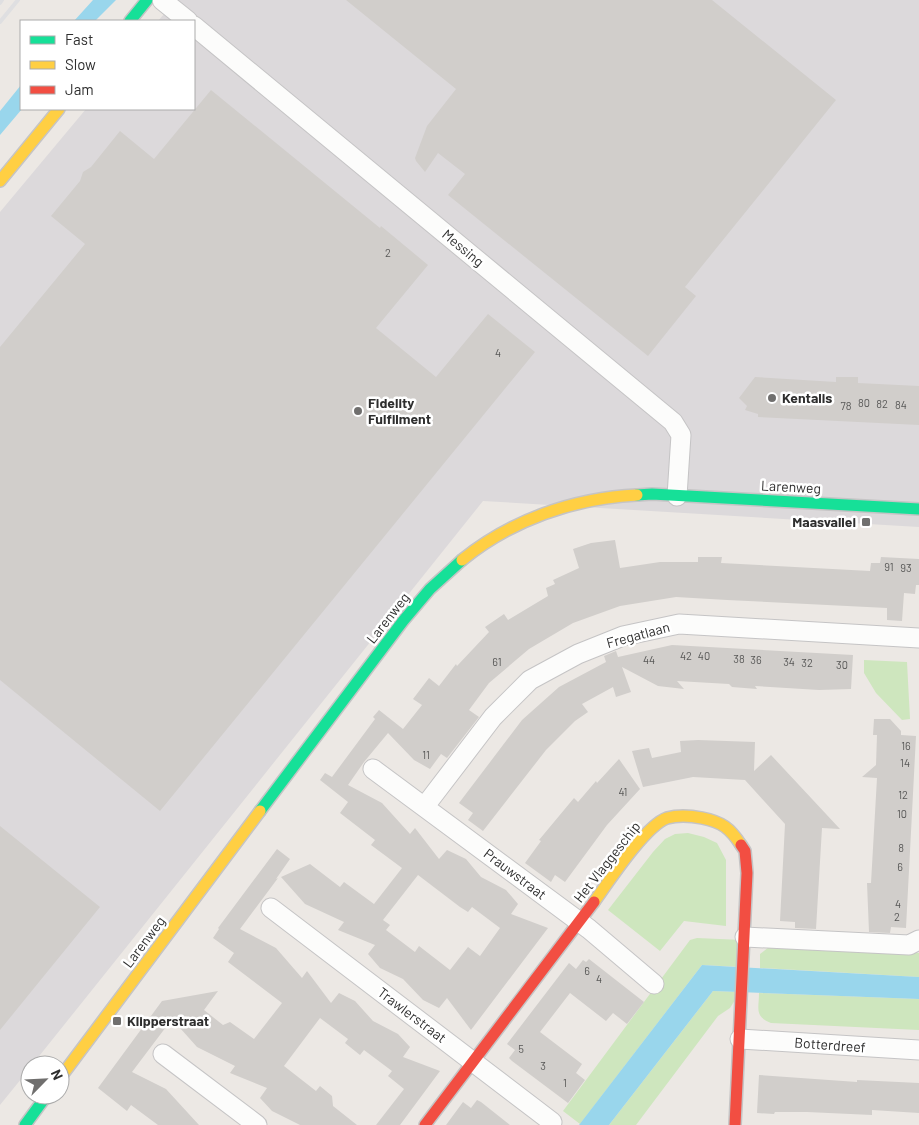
<svg xmlns="http://www.w3.org/2000/svg" width="919" height="1125" viewBox="0 0 919 1125" font-family="Barlow,sans-serif">
<style>
.industrial{fill:#dcd9db}
.green{fill:#cee6be}
.water{fill:#99d6ec}
.building{fill:#d1cecb;fill-rule:evenodd}
.lines{fill:none;stroke-linecap:round;stroke-linejoin:round}
.street-casing{stroke:#c5c4c5;stroke-width:21}
.fast-casing{stroke:#c5c4c5;stroke-width:14}
.slow-casing{stroke:#c5c4c5;stroke-width:14}
.jam-casing{stroke:#c5c4c5;stroke-width:14}
.street{stroke:#fcfcfb;stroke-width:19}
.fast{stroke:#16e098;stroke-width:11}
.slow{stroke:#ffcf43;stroke-width:11}
.jam{stroke:#f24e42;stroke-width:11}
.rail{stroke:#dfdfe1;stroke-width:4}
.poi-dot{fill:#706f6e;stroke:#fff;stroke-width:2}
.labels{text-anchor:middle;stroke-width:5;stroke-linejoin:round;paint-order:stroke}
.number-label{font-size:11px;fill:#585857}
.street-label{font-size:14px;fill:#2e2e2e;stroke:#fff}
.poi-label{font-size:14px;font-weight:bold;fill:#2e2e2e;stroke:#fff;text-anchor:start}
</style>
<rect width="100%" height="100%" fill="#ece8e4"/>
<!-- industrial -->
<path class="industrial" d="M176 0H919V527L483 501 32 1065H30V1068L0 1105V212L86 109H194V21H158Z"/>
<!-- green -->
<path class="green" d="M864 660 907 662 910 719 902 720 876 693 864 673Z
M688 833 704 837 717 843 726 860V926L684 921 660 951 608 910 653 852 665 839 675 834Z
M697 938 742 940 741 967 702 965 580 1124 563 1111 690 940Z
M788 946 919 953V977L760 968V954L769 947Z
M713 991 740 992 730 1008 718 1016 636 1125H609Z
M759 993 919 999V1030L771 1023C754 1016 759 1009 759 993Z"/>
<!-- water -->
<path class="water" d="M93 0H116L95 21H74Z
M21 85 22 109 0 135V111Z
M702 965 919 977V999L713 991 609 1125H579Z"/>
<!-- building -->
<path class="building" d="M346 0H712L836 100 685 287 696 296 648 356 448 195 465 174 438 153 425 172 416 161 415 158 427 126 456 89Z
M211 90 380 228 381 226 428 265 376 328 436 377 488 314 535 352 160 811 0 680V347L85 244 51 216 80 181 83 172 91 167 120 131 154 159Z
M755 377 836 382V377H858V383L919 386V425L758 417V414L745 410 747 406 739 398Z
M615 540 620 568 660 562H698V557H722L721 563 870 571 871 563H880L881 557 919 559V585H916L915 594 904 593 902 621 887 620V608L727 600 676 597 620 606 573 623 529 649 489 683 469 710 479 717 447 758 441 754 430 769 414 760 388 733 364 762 348 785 382 803 410 834 415 828 439 859 447 850 466 859 481 877 506 890 518 904 511 914 548 928 471 1030 447 998 439 1008 423 1000 403 979 380 968 368 954 375 945 338 930 344 922 305 904 281 877 310 864 340 887 344 882 374 904 402 868 371 845 375 840 340 813 348 802 320 780 325 773 332 777 375 719 373 717 379 710 403 729 422 705 413 699 429 678 439 686 456 664 457 666 489 632 485 627 504 614 508 620 548 596 546 588 555 584 553 580 579 568 573 549 591 543ZM418 875 460 907 468 912 472 907 500 928 480 956 468 947 450 970 419 946 415 952 386 930 390 925 383 920Z
M672 645 853 655 851 689 819 690 755 686 757 689 732 687 729 684 677 681 684 689 658 686 622 667 631 692 616 697 613 687 582 704 588 712 575 721 546 750 483 831 468 820 473 813 459 803 522 720 559 687 606 662 604 656 616 651 618 657Z
M874 719H890L901 731V735L916 736 906 928 891 927 890 933 869 932 867 883H871L877 778 862 777 876 765 877 735H873Z
M698 740 755 742 754 771 771 755 840 829 822 828 816 929 795 928V922L780 921 785 824 745 780 693 777 643 787 632 751 649 748 652 758 681 752 680 741Z
M619 759 640 789 607 825 565 882 555 875 551 882 525 863 541 841 539 840 574 798 578 802 596 781 597 783Z
M0 826 100 907 0 1030Z
M277 849 290 859 276 879 278 878 240 929 276 948 302 978 307 971 331 1003 339 993 355 1001 373 1021 398 1034 410 1047 403 1057 440 1071 400 1125H376L404 1089 388 1076 392 1071 364 1050 360 1055 345 1043 348 1039 320 1018 284 1066 316 1091 320 1086 332 1096 333 1106 357 1125H300L272 1111 260 1098 267 1088 230 1073 235 1066 197 1047 172 1019 132 1072 166 1089 199 1125H158L131 1105 127 1111 98 1088 162 1001 218 991 204 1010 223 1025 230 1022 254 1039 282 1003 228 962 234 953 213 938 219 929 218 928Z
M589 959 644 1002 627 1024 613 1013 606 1021 570 993 540 1032 582 1064 576 1073 585 1080 568 1103 512 1061 509 1058 515 1050 507 1044 569 963 576 969 583 960 586 962Z
M759 1075 857 1082V1080L919 1083V1113L872 1110V1115L807 1112H775L774 1114 757 1113Z
M477 1100 481 1102 510 1125H446L463 1102 471 1108Z"/>
<g class="lines">
<!-- street casing -->
<g class="street-casing">
<path id="street" d="M162 0 188 21
M194 26 673 422 681 435 677 496
M373 769 589 929 654 984
M425 806 493 717 530 680 578 654 623 636 679 624 919 638
M271 908 552 1122
M745 937 909 945 919 940
M740 1039 919 1050
M163 1054 257 1125"/>
</g>
<!-- fast casing -->
<g class="fast-casing">
<path id="fast" d="M130 21 147 0
M637 495 652 494 919 509
M260 811 403 621 430 589 462 560
M25 1125 47 1095"/>
</g>
<!-- slow casing -->
<g class="slow-casing">
<path id="slow" d="M0 181 59 109
M462 560C511 520 574 498 637 495
M594 902C609 881 645 826 667 818 678 815 692 816 702 818 722 822 730 828 741 845
M60 1078 260 811"/>
</g>
<!-- jam casing -->
<g class="jam-casing">
<path id="jam" d="M425 1125 594 902
M735 1125 747 873 745 851 741 845"/>
</g>
<!-- street -->
<use href="#street" class="street"/>
<!-- fast -->
<use href="#fast" class="fast"/>
<!-- slow -->
<use href="#slow" class="slow"/>
<!-- jam -->
<use href="#jam" class="jam"/>
<!-- rail -->
<path class="rail" d="M0 3 2 0
M0 22 18 0"/>
</g>
<!-- markers -->
<g class="poi-dot">
<circle cx="772" cy="398" r="5"/>
<circle cx="358" cy="411" r="5"/>
<rect x="861" y="517" width="10" height="10" rx="2.5"/>
<rect x="112" y="1016" width="10" height="10" rx="2.5"/>
</g>
<g class="labels">
<!-- number labels -->
<g class="number-label">
<text x="388" y="257">2</text>
<text x="498" y="357">4</text>
<text x="864" y="407">80</text>
<text x="882" y="408">82</text>
<text x="901" y="409">84</text>
<text x="846" y="410">78</text>
<text x="889" y="571">91</text>
<text x="906" y="572">93</text>
<text x="686" y="660">42</text>
<text x="704" y="660">40</text>
<text x="739" y="663">38</text>
<text x="649" y="664">44</text>
<text x="756" y="664">36</text>
<text x="497" y="666">61</text>
<text x="789" y="666">34</text>
<text x="807" y="667">32</text>
<text x="842" y="669">30</text>
<text x="906" y="750">16</text>
<text x="426" y="759">11</text>
<text x="905" y="767">14</text>
<text x="623" y="796">41</text>
<text x="903" y="799">12</text>
<text x="902" y="818">10</text>
<text x="901" y="852">8</text>
<text x="900" y="871">6</text>
<text x="898" y="908">4</text>
<text x="897" y="921">2</text>
<text x="587" y="975">6</text>
<text x="599" y="983">4</text>
<text x="521" y="1053">5</text>
<text x="543" y="1070">3</text>
<text x="565" y="1087">1</text>
</g>
<!-- street labels -->
<g class="street-label">
<text transform="translate(463 248) rotate(40)" y="5">Messing</text>
<text transform="translate(791 487) rotate(3)" y="5">Larenweg</text>
<text transform="translate(388 618) rotate(-52)" y="5">Larenweg</text>
<text transform="translate(638 635) rotate(-15)" y="5">Fregatlaan</text>
<text transform="translate(607 862) rotate(-52)" y="5">Het Vlaggeschip</text>
<text transform="translate(515 874) rotate(37)" y="5">Prauwstraat</text>
<text transform="translate(144 942) rotate(-53)" y="5">Larenweg</text>
<text transform="translate(412 1015) rotate(37)" y="5">Trawlerstraat</text>
<text transform="translate(830 1045) rotate(4)" y="5">Botterdreef</text>
</g>
<!-- poi labels -->
<g class="poi-label">
<text x="782" y="403">Kentalis</text>
<text x="368" y="408">Fidelity<tspan x="368" dy="16">Fulfilment</tspan></text>
<text x="856" y="527" text-anchor="end">Maasvallei</text>
<text x="127" y="1026">Klipperstraat</text>
</g>
</g>
<!-- legend -->
<rect x="20" y="20" width="175" height="90" fill="#ffffff" stroke="#ababab"/>
<rect x="30" y="36" width="25" height="8" fill="#16e098" stroke="#ababab"/>
<text x="65" y="45" font-size="15" fill="#2e2e2e">Fast</text>
<rect x="30" y="61" width="25" height="8" fill="#ffcf43" stroke="#ababab"/>
<text x="65" y="70" font-size="15" fill="#2e2e2e">Slow</text>
<rect x="30" y="86" width="25" height="8" fill="#f24e42" stroke="#ababab"/>
<text x="65" y="95" font-size="15" fill="#2e2e2e">Jam</text>
<!-- north arrow -->
<g transform="translate(45 1080) rotate(66)"><circle r="24" fill="#ffffff" stroke="#ababab"/>
<path d="M0-4L9 19L0 12L-9 19Z" fill="#706f6e"/>
<text y="-8" font-size="14" font-weight="bold" text-anchor="middle" fill="#2e2e2e">N</text>
</g>
</svg>
